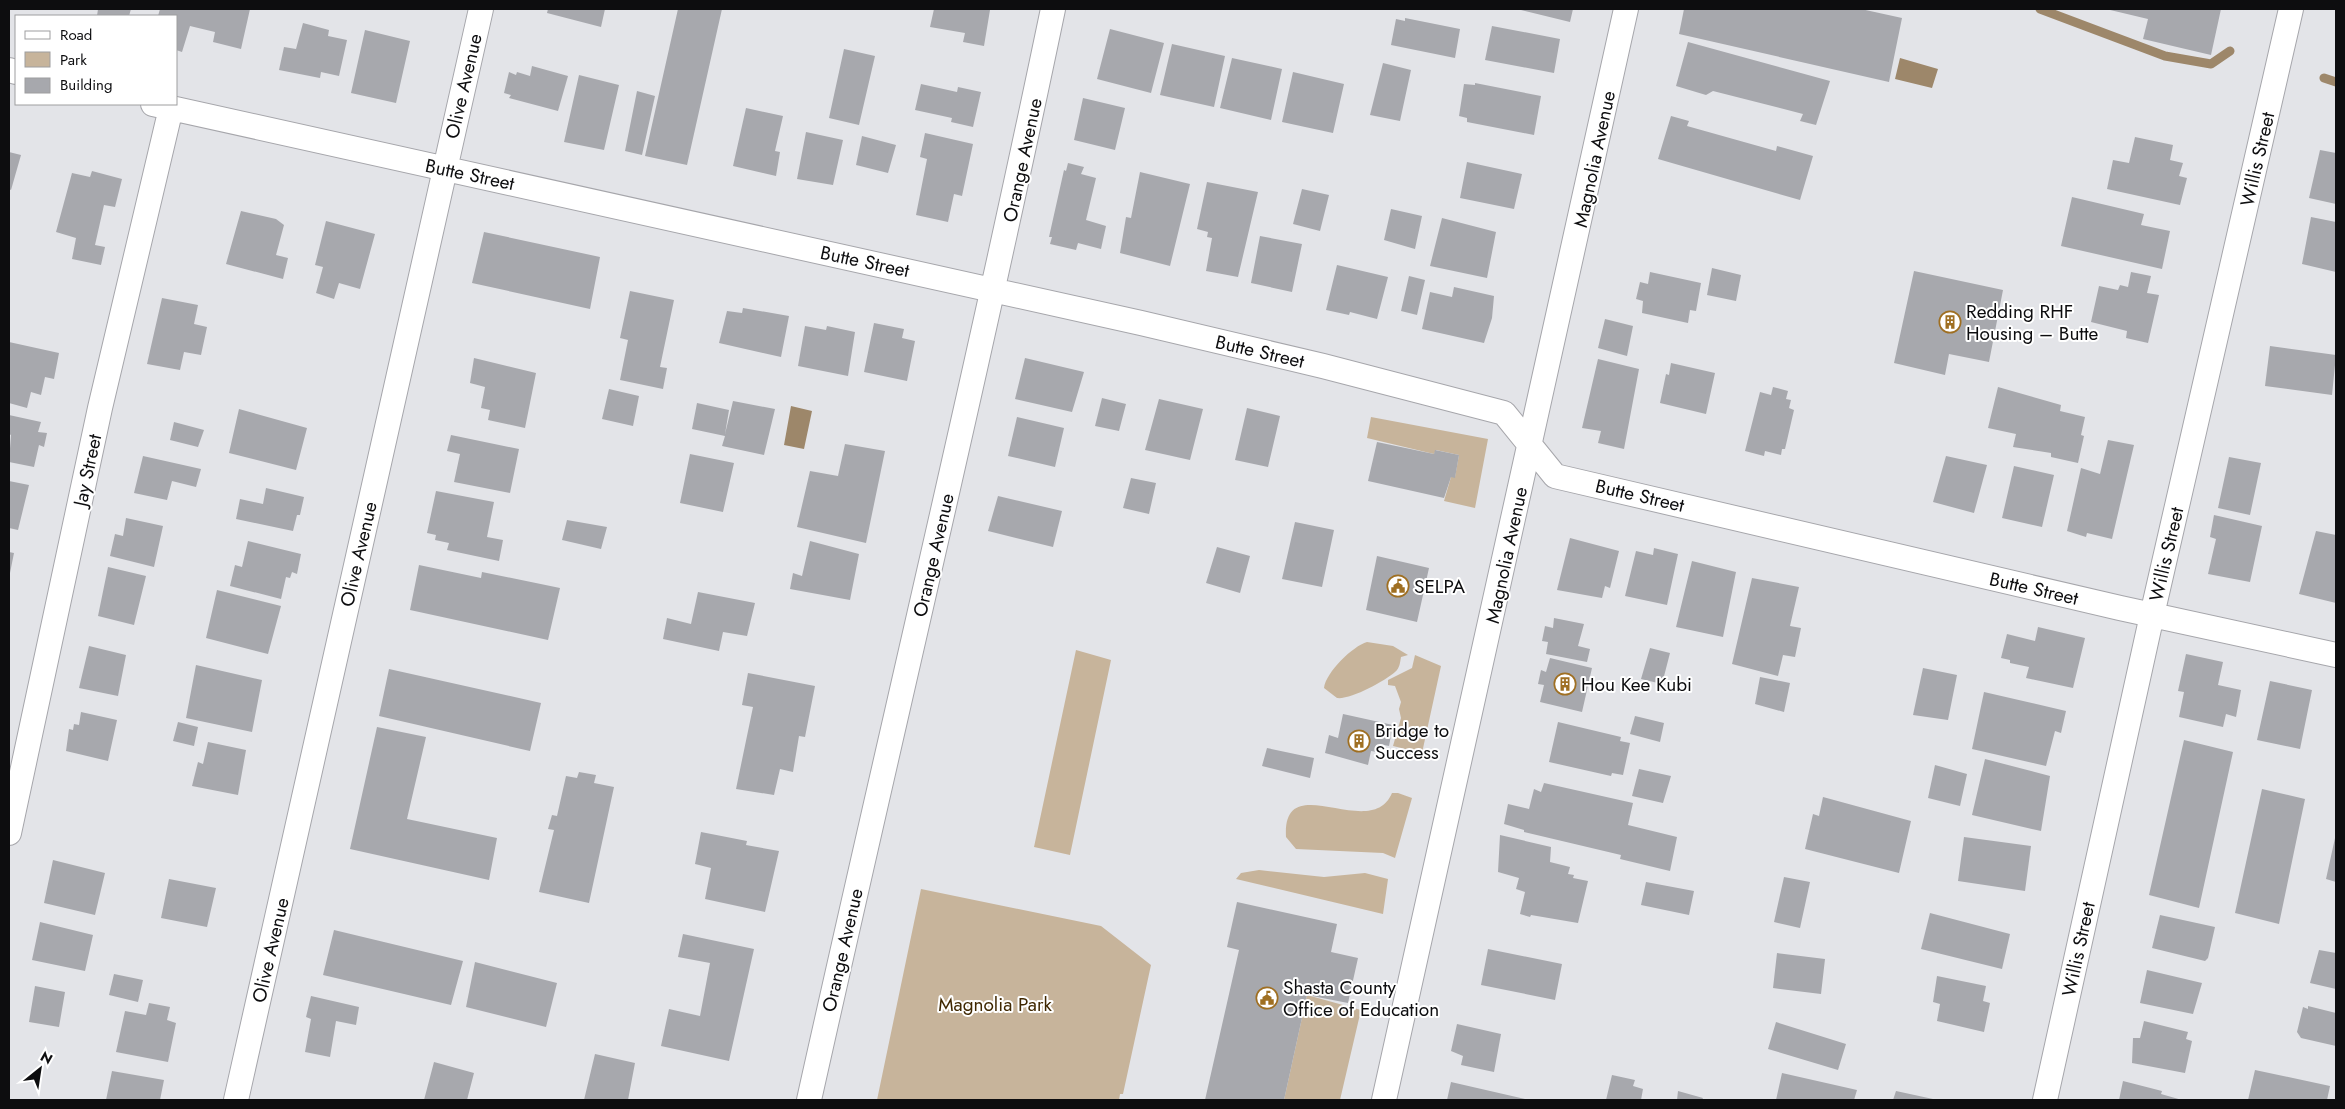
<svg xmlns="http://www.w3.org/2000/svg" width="2345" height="1109" viewBox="0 0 2345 1109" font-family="Jost,sans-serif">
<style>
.green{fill:#c7b49b}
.water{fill:#9d876a}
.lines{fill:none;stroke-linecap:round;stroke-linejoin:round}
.stream{stroke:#9d876a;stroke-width:9}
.building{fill:#a7a8ad}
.street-casing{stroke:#a6a6ab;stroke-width:26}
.street{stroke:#fff;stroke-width:24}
.labels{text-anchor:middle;stroke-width:4;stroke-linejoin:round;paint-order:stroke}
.street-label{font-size:19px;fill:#0d0d0f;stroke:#fff}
.poi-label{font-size:19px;fill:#0d0d0f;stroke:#fff;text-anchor:start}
.park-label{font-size:19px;fill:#3f2700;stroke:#fff}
</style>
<rect width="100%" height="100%" fill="#e3e4e8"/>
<!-- green -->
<path class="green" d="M1371 417 1488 439 1475 508 1444 501 1451 477H1455L1459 455 1436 450 1434 454 1367 438Z
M1367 642 1393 646 1408 655 1401 657C1400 662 1400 668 1395 672 1385 681 1350 700 1337 698L1324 688C1326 672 1353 646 1367 642Z
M1076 650 1111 660 1070 855 1034 847Z
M1415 655 1441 666 1422 753 1393 746 1401 718 1399 709 1401 702 1395 686 1388 685V680L1412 668Z
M1392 793H1398L1412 798 1395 858 1383 853 1296 849 1286 837C1282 766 1371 843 1392 793Z
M1259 870 1324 877 1365 873 1388 879 1383 914 1236 879 1241 873Z
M921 889 1101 926 1151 965 1123 1094H1120L1119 1100H877Z
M1307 995 1361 1010 1340 1100H1284Z"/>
<!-- water -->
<path class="water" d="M1900 58 1938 69 1932 88 1895 79Z
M791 406 812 411 804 449 784 445Z"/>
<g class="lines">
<!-- stream -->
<path class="stream" d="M2040 9 2165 56 2211 64 2230 51
M2324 78 2336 82"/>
</g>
<!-- building -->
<path class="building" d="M98 9H131L129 16H97Z
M160 9H250L241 49 213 42 215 32 190 26 182 52 176 50V16H158Z
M548 9H605L601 27 547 13Z
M678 9H722L687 165 645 156Z
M934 9 990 10 984 46 963 42 965 33 930 27Z
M1517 9H1573L1570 22Z
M1684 9H1861L1902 18 1889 82 1679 34Z
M2106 9H2221L2211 55 2143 39 2148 19Z
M1405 18 1460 29 1455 58 1391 45 1396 19 1405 21Z
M303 23 329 30 328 36 347 40 339 76 321 72 320 78 279 70 284 47 296 49Z
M1492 26 1560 39 1554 73 1485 60Z
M1110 29 1164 43 1151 93 1097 79Z
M365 30 410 41 396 103 351 93Z
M1688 42 1830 81 1816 125 1800 121 1803 114 1713 91 1706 95 1676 86Z
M1172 44 1225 56 1214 107 1160 95Z
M844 49 875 56 859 125 829 118Z
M1232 58 1282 69 1271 120 1220 108Z
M1383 63 1411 70 1400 121 1370 115Z
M532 66 568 76 558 111 509 98 511 95 504 93 509 72 516 75 517 72 530 76Z
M1293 72 1344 84 1333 133 1282 122Z
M579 75 619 85 604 150 564 142Z
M1475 83 1541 96 1534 135 1467 122V118L1459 116 1464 84 1475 85Z
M921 84 957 92 958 87 981 92 973 127 951 122 952 118 915 110Z
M637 91 655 96 642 155 625 151Z
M1083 98 1125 108 1115 150 1074 140Z
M746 108 783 116 775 151 780 152 776 176 733 166Z
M1671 116 1689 121 1687 126 1776 151 1777 146 1813 156 1800 200 1658 159Z
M806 132 843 140 833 185 797 179Z
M925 133 973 144 962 196 954 194 948 222 916 215 927 159 920 157Z
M862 136 896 145 888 173 856 165Z
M2135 137 2173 145 2170 160 2183 163 2179 176 2187 178 2180 205 2107 189 2113 160 2129 163Z
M2320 150 2336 153V204L2309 198Z
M9 152 21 155 11 190 9 189Z
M1467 162 1522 174 1514 209 1460 198Z
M1068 163 1084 167 1081 174 1096 178 1086 220 1106 226 1101 249 1078 243 1076 250 1050 244 1052 237H1049L1064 170 1066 171Z
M92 171 122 179 115 207 104 205 95 245 105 247 101 265 72 259 76 238 56 232 72 173 90 177Z
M1140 172 1190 184 1170 266 1120 253 1126 217 1131 218Z
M1207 182 1258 192 1238 277 1206 271 1212 238 1207 237 1208 232 1197 229Z
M1302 189 1329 195 1320 231 1293 224Z
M2072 197 2144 214 2141 225 2170 231 2162 269 2061 246Z
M1391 209 1422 216 1415 249 1384 240Z
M241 211 276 219 284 225 276 255 288 258 283 279 226 264Z
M2311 217 2336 222V272L2302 264Z
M1442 218 1496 232 1487 278 1430 266Z
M326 221 375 234 360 289 339 283 334 299 316 293 323 267 315 265Z
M484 232 600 257 590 309 472 283Z
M1260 236 1302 244 1292 292 1251 283Z
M1337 265 1388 277 1377 319 1350 312 1349 315 1326 310Z
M1712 268 1741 275 1736 301 1707 295Z
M1914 271 2003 290 1989 362 1949 354 1945 375 1894 363Z
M1650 272 1701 283 1696 311 1690 310 1688 323 1642 313 1643 301 1636 299 1640 282 1648 284Z
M2131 272 2151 276 2147 293 2159 295 2148 343 2126 338 2127 331 2091 322 2099 286 2118 290 2120 285 2128 287Z
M1409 276 1425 280 1417 315 1401 311Z
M1454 287 1494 296 1492 318 1484 343 1422 329 1430 292 1452 297Z
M630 291 674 300 660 367 667 368 663 389 620 380 628 340 620 338Z
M162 298 198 305 194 324 207 327 201 355 184 352 180 370 147 364Z
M743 308 789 316 781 357 719 343 727 311 742 313Z
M1605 319 1633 326 1627 356 1598 348Z
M874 323 904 329 902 338 915 341 907 381 864 372Z
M805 326 826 330 827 326 855 332 848 376 798 366Z
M9 342 59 353 54 379 45 377 41 395 31 392 27 408 9 403Z
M2270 346 2336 355 2332 395 2265 386Z
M474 358 536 373 525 428 488 420 490 410 481 408 485 387 470 383Z
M1025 358 1084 372 1072 412 1015 399Z
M1598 359 1639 369 1624 449 1598 443 1601 431 1582 428Z
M1671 363 1715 373 1706 414 1660 403 1666 374 1669 375Z
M1773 387 1788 391 1786 399 1791 400 1789 408 1794 410 1785 449H1782L1781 455 1765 451 1764 456 1745 451 1760 392 1771 395Z
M1998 387 2061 405 2060 411 2085 417 2081 435 2084 436 2078 463 2051 457V453L2013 447 2016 434 1988 428Z
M609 389 639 396 633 426 602 419Z
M1102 398 1126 404 1119 431 1095 426Z
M1159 399 1203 409 1190 460 1145 450Z
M733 401 775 409 764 455 722 446 725 436 692 429 697 403 729 410 725 434Z
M1247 408 1280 416 1268 467 1235 460Z
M239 409 307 428 296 470 229 453Z
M9 415 41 422 38 432 47 433 44 447 39 445 34 467 9 462 11 435 9 434Z
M1017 417 1064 428 1055 467 1008 456Z
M174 422 204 430 198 447 170 440Z
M451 435 519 449 510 493 454 482 460 454 447 451Z
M2108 440 2134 445 2112 539 2087 533 2086 537 2067 531 2081 468 2100 474Z
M1377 442 1434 454 1435 450 1459 455 1455 478 1451 477 1444 498 1368 481Z
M845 444 885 451 866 543 797 527 810 471 838 476Z
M690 454 734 463 723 512 680 503Z
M143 456 201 469 196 487 172 481 167 500 134 493Z
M1946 456 1987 465 1974 513 1933 502Z
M2229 457 2261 463 2250 515 2218 508Z
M2014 466 2054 475 2042 527 2002 518Z
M1131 478 1156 483 1149 514 1123 508Z
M9 481 29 485 18 530 9 528Z
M266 488 304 497 300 515H297L293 531 236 519 240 499 263 504Z
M436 491 494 502 487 537 503 540 499 561 447 550 449 543 435 540 436 535 427 533Z
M998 496 1062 511 1053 547 988 531Z
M2214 515 2262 526 2250 582 2208 574 2216 539 2210 537Z
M126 518 163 526 154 567 110 556 115 534 123 536Z
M567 520 607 527 601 549 562 540Z
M1295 522 1334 530 1322 587 1282 579Z
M2316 531 2336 535V603L2299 594Z
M1570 538 1619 551 1610 588 1605 586 1602 598 1557 590Z
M248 541 301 554 297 574 292 572 290 578 286 577 281 599 230 586 235 565 242 567Z
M810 541 859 554 850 600 790 589 793 573 802 576Z
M1217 547 1250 556 1240 593 1206 583Z
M1654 548 1678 554 1667 605 1625 596 1636 551 1653 555Z
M9 552 14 553 10 573H9Z
M1377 556 1429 568 1417 622 1366 610Z
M1692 561 1736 572 1723 637 1676 627Z
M419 565 481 578 482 572 560 588 548 640 410 610Z
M108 567 146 576 134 625 98 616Z
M1752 578 1799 587 1790 626 1801 628 1795 657 1783 655 1778 676 1732 664Z
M217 590 281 606 268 654 206 638Z
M698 592 755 603 747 636 723 632 719 651 663 639 667 618 691 624Z
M1554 618 1584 624 1578 646 1590 649 1587 662 1546 654 1548 642 1542 641 1545 626 1553 628Z
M2038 627 2085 638 2073 688 2026 678 2029 667 2010 663V660L2001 658 2007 634 2035 641Z
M89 646 126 655 118 696 79 688Z
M1650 648 1670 653 1662 684 1641 679Z
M2186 654 2223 662 2218 685 2241 690 2236 717 2226 714 2223 727 2179 717 2184 692 2178 691Z
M1550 658 1592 668 1582 712 1540 702 1544 685 1538 684 1541 670 1546 672Z
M196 665 262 680 252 732 186 718Z
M1923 668 1957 675 1948 720 1913 715Z
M389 669 541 703 530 751 379 716Z
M748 673 815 686 805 737 799 736 793 772 780 769 774 795 736 789 753 707 742 705Z
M1760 677 1790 683 1784 712 1755 704Z
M2270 681 2312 690 2300 749 2257 740Z
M1984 692 2066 711 2061 733 2055 731 2046 766 1972 749Z
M81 712 117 720 108 761 66 751 69 729 73 730 74 724 79 725Z
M1343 714 1393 725 1389 746 1379 744 1377 752 1371 751 1368 765 1325 753 1329 735 1338 738Z
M1635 716 1664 723 1660 742 1630 734Z
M178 722 198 727 194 746 173 741Z
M1558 722 1621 737 1620 741 1630 743 1623 775 1612 773 1611 776 1549 762Z
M377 727 426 737 407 819 497 838 489 880 350 849Z
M2184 740 2233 752 2199 908 2149 895Z
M208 742 246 750 238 795 192 786 198 762 203 764Z
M1267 748 1314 758 1310 778 1262 766Z
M1985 759 2050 776 2041 831 1972 815Z
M1935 765 1967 774 1960 806 1928 798Z
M1639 769 1671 776 1663 803 1632 796Z
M579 772 596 775 594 783 614 787 589 903 539 892 554 830 548 829 552 815 557 816 566 776 577 778Z
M1544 783 1633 803 1628 825 1677 837 1670 871 1620 859 1621 855 1524 832V830L1504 824 1508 804 1529 809 1534 789 1541 792Z
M2262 789 2305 799 2279 924 2235 913Z
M1823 797 1911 821 1899 873 1805 849 1813 814 1819 816Z
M701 832 747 841 746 845 779 851 765 912 705 899 711 868 695 864Z
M1500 835 1551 847 1550 862 1570 867 1568 874 1574 875 1573 878 1588 881 1578 923 1531 915 1530 917 1520 914 1525 892 1516 889 1519 878 1498 872Z
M1964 837 2031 846 2025 891 1958 881Z
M2335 838H2336V882L2326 879Z
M53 860 105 873 95 915 44 903Z
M1784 877 1810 882 1800 928 1774 922Z
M169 879 216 888 207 927 161 918Z
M1646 882 1694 891 1689 915 1641 905Z
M1237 902 1337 924 1331 952 1358 958 1348 1003 1307 995 1284 1100H1205L1239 950 1227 947Z
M1930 913 2010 934 2002 969 1921 949Z
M2160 915 2215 927 2208 958 2205 961 2152 948Z
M40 922 93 935 85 971 32 960Z
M334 930 463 961 451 1005 323 975Z
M683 934 754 949 729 1061 661 1046 669 1009 700 1016 710 963 678 957Z
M1488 949 1562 964 1555 1000 1481 985Z
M2319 950 2336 953V989L2310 983Z
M1777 953 1825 959 1821 994 1773 988Z
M475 962 557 983 546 1027 466 1007Z
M2147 970 2202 983 2193 1014 2140 1003Z
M114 974 143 980 138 1002 109 995Z
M1937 976 1986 986 1983 1001 1990 1003 1984 1032 1937 1021 1940 1004 1933 1002Z
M35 986 65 992 59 1027 29 1022Z
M311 996 359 1007 356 1025 336 1021 330 1057 305 1052 311 1019 306 1017Z
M149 1003 170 1007 167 1020 176 1023 168 1062 116 1052 125 1011 146 1015Z
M2308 1006 2336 1013V1046L2301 1038 2297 1032 2303 1007 2308 1009Z
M2144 1021 2188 1032 2186 1039 2192 1041 2185 1073 2132 1063 2133 1038H2140Z
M1776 1022 1846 1044 1838 1070 1768 1049Z
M1457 1024 1501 1034 1494 1072 1461 1065 1463 1056 1451 1051Z
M595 1054 635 1063 628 1100H584Z
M434 1062 474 1073 467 1100H424Z
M2255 1070 2330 1086 2327 1100H2248Z
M112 1071 164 1080 160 1100H106Z
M1782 1073 1857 1090 1854 1100H1776Z
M1612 1075 1635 1080 1633 1086 1643 1089 1641 1100H1606Z
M2123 1081 2162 1091 2161 1094 2182 1100H2119Z
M1451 1082 1525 1099V1100H1447Z
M1678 1091 1703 1098 1702 1100H1677Z
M1896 1091 1933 1099V1100H1893Z"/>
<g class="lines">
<!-- street casing -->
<g class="street-casing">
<path id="street" d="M9 70 16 72
M153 104 1141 323 1323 366 1504 413 1555 476 1559 477 2120 608 2336 655
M9 833 100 408 171 108
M236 1100 481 9
M809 1100C890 736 977 374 1053 9
M1384 1100 1626 9
M2045 1100 2152 615 2291 9"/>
</g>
<!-- street -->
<use href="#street" class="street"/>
</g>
<!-- icons -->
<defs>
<g id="building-ring" transform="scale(1.125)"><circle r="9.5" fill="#fff" stroke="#9f6f22" stroke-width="1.5"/><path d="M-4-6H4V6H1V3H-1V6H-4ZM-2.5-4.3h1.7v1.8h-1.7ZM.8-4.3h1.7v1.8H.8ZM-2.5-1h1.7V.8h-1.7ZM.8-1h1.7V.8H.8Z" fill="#9f6f22"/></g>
<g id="civic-ring" transform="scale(1.125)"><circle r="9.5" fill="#fff" stroke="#9f6f22" stroke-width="1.5"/><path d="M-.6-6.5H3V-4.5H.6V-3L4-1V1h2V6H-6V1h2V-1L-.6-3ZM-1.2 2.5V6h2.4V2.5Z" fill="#9f6f22"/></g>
</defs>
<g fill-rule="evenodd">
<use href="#building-ring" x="1950" y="322"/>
<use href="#civic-ring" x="1398" y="586"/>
<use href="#building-ring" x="1565" y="684"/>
<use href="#building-ring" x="1359" y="741"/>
<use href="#civic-ring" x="1267" y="998"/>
</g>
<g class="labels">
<!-- street labels -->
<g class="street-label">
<text transform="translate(463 86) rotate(-77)" y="7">Olive Avenue</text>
<text transform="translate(1594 159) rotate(-78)" y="7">Magnolia Avenue</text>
<text transform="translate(2257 159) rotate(-77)" y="7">Willis Street</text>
<text transform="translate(1022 160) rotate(-78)" y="7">Orange Avenue</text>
<text transform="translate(470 174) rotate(12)" y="7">Butte Street</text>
<text transform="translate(865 261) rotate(12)" y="7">Butte Street</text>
<text transform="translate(1260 351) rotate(13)" y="7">Butte Street</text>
<text transform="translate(87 470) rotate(-78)" y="7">Jay Street</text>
<text transform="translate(1640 495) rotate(13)" y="7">Butte Street</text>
<text transform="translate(358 554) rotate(-77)" y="7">Olive Avenue</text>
<text transform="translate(2166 554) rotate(-77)" y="7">Willis Street</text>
<text transform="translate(933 555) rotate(-77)" y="7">Orange Avenue</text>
<text transform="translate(1506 555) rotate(-78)" y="7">Magnolia Avenue</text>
<text transform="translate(2034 588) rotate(13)" y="7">Butte Street</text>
<text transform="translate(2078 949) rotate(-78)" y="7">Willis Street</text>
<text transform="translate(270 950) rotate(-77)" y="7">Olive Avenue</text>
<text transform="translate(842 950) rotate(-77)" y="7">Orange Avenue</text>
</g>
<!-- poi labels -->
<g class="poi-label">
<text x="1966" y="318">Redding RHF<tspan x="1966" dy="22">Housing – Butte</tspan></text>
<text x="1414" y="593">SELPA</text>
<text x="1581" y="691">Hou Kee Kubi</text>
<text x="1375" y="737">Bridge to<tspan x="1375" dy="22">Success</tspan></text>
<text x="1283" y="994">Shasta County<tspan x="1283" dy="22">Office of Education</tspan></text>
</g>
<!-- park labels -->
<g class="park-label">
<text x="995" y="1011">Magnolia Park</text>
</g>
</g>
<!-- border -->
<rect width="2345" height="1109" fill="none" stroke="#0d0d0f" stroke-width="20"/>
<!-- legend -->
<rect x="15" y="15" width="162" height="90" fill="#ffffff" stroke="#9e9e9f"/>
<rect x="25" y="31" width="25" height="8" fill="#ffffff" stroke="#9e9e9f"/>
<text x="60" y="40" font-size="15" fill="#0d0d0f">Road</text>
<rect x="25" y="52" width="25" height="15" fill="#c7b49b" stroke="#9e9e9f"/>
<text x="60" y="65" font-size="15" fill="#0d0d0f">Park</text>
<rect x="25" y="78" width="25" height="15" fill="#a7a8ad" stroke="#9e9e9f"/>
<text x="60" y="90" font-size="15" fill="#0d0d0f">Building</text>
<!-- north arrow -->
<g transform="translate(40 1069) rotate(30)" stroke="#ffffff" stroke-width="4" paint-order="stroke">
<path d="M0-4L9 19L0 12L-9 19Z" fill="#0d0d0f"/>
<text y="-8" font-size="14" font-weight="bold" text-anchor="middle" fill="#0d0d0f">N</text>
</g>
</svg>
